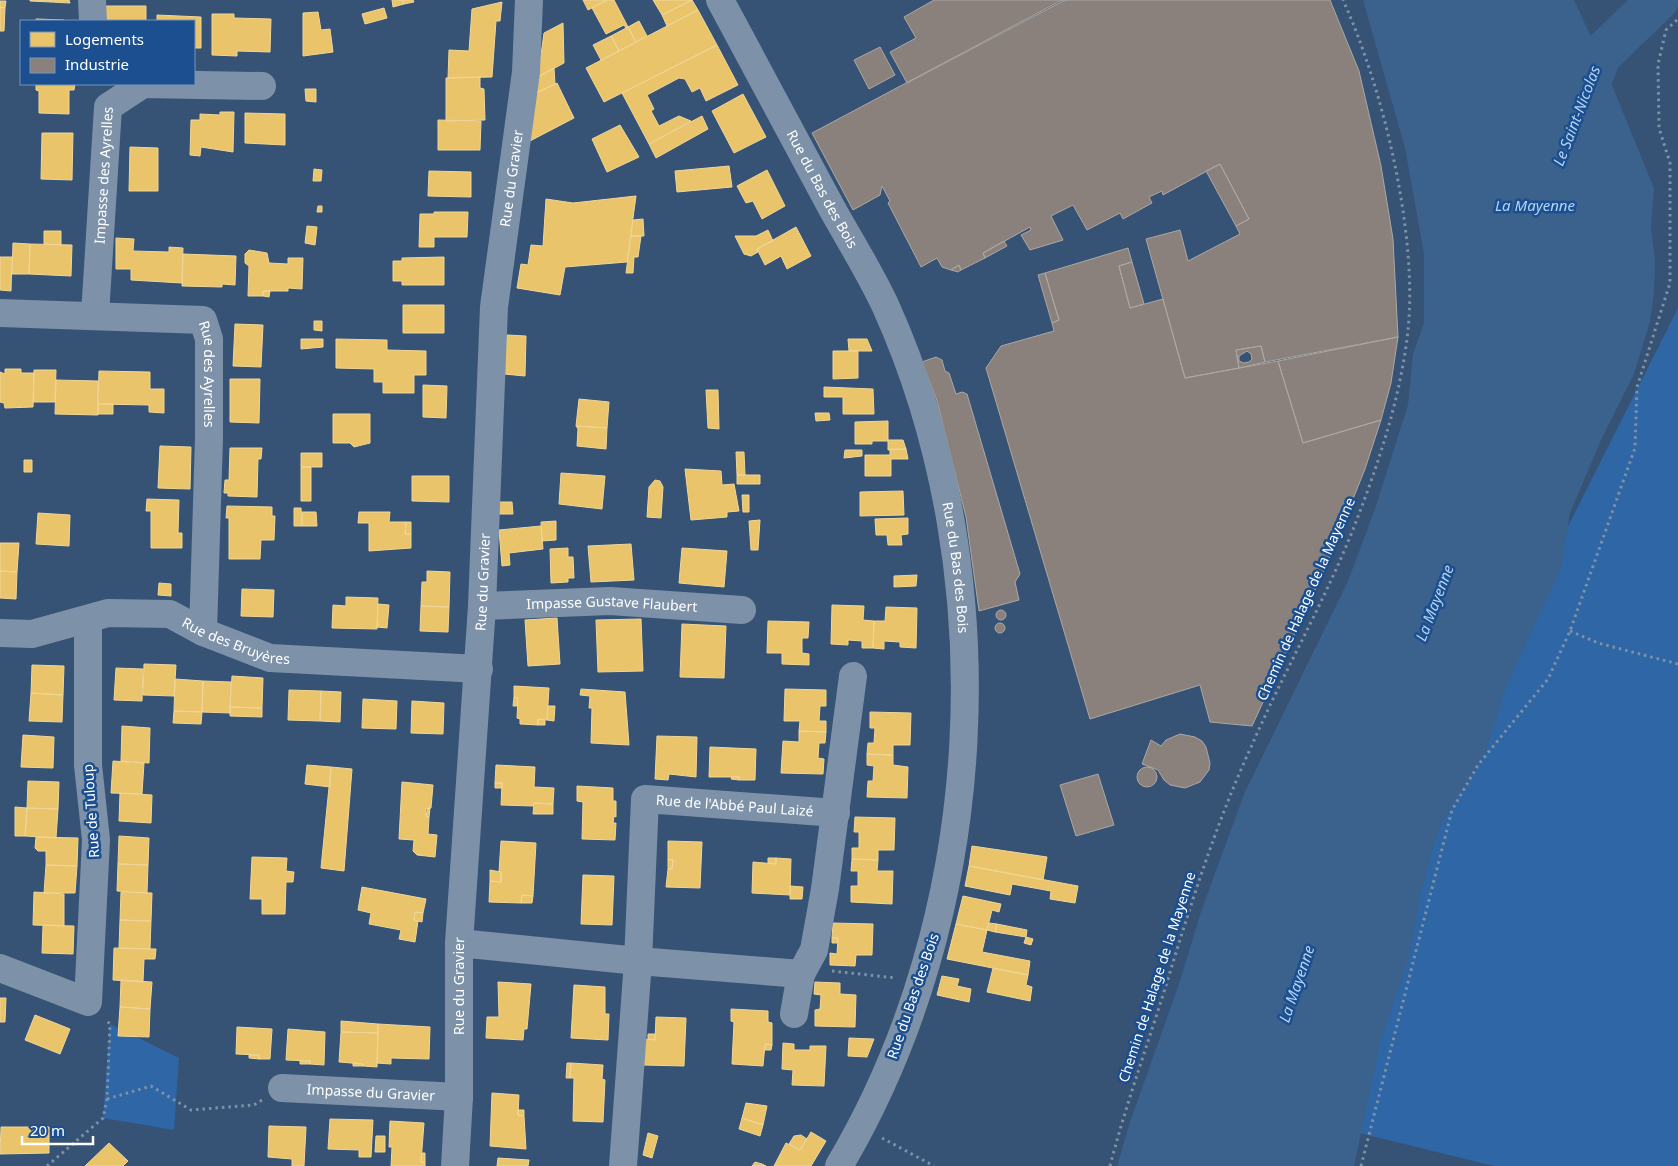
<svg xmlns="http://www.w3.org/2000/svg" width="1678" height="1166" viewBox="0 0 1678 1166" font-family="'Noto Sans',sans-serif">
<style>
.green{fill:#2f66a5}
.water{fill:#3b618d}
.homes{fill:#e9c46a;stroke:#f0d697}
.industry{fill:#8a817c;stroke:#ada7a3;fill-rule:evenodd}
.lines{fill:none;stroke-linecap:round;stroke-linejoin:round}
.river{stroke:#3b618d;stroke-width:42}
.path{stroke:#7d92a8;stroke-width:3;stroke-dasharray:2.5 4;stroke-linecap:butt}
.minor{stroke:#7d92a8;stroke-width:28}
.labels{text-anchor:middle;stroke-width:5;stroke-linejoin:round;paint-order:stroke}
.street-label{font-size:14px;fill:#fff;stroke:#1b4f8f}
.water-label{font-size:15px;font-style:italic;fill:#b5d3f5;stroke:#1b4f8f}
</style>
<rect width="100%" height="100%" fill="#365274"/>
<!-- green -->
<path class="green" d="M1678 308V1166H1494L1339 1128 1434 792Z
M110 1024 179 1058 174 1130 103 1118Z"/>
<!-- water -->
<path class="water" d="M1363 0H1574L1600 56 1654 188 1651 227 1655 260 1654 294 1650 322 1634 374 1602 438 1570 513 1561 568 1507 684 1484 757 1446 817 1437 835 1420 896 1410 954 1380 1044 1354 1166H1117L1130 1122 1179 984 1201 912 1244 794 1348 581 1375 509 1408 405 1413 354 1424 323V254L1405 148Z"/>
<!-- homes -->
<path class="homes" d="M30 0H50L51 2 30 1Z
M50 0H69L70 3 51 2Z
M392 0H402L404 4 393 7Z
M402 0H413L414 2 404 4Z
M583 0H607L588 10Z
M607 0H614L628 27 626 28 624 25 606 34 592 8Z
M653 0H692L662 15Z
M692 0 698 10 667 26 662 15Z
M0 1H6L5 8 0 7Z
M502 2 500 21H496L492 77 448 78 449 50 469 51 472 9Z
M104 6H146V21H105Z
M0 7 5 8 4 31H0Z
M384 8 387 18 365 24 362 14Z
M698 10 717 45 604 102 586 68Z
M318 12 321 30 330 29 333 52 303 56V13Z
M212 14H234V18L271 19 270 52 237 51V56L212 55Z
M157 15 201 17V48H194V21H157Z
M36 19 64 20V21H36Z
M639 21 647 36 636 42 628 27Z
M563 23 564 63 538 77 544 33Z
M628 27 636 42 619 51 611 36Z
M611 36 619 51 601 60 593 45Z
M717 45 738 85 706 101 700 88 692 92 685 79 679 78 647 95 654 109 651 111 659 126 679 116 691 121 649 144 622 93Z
M554 68 555 84 536 93 538 77Z
M480 77V88L484 89 485 120 446 121V78Z
M557 83 574 118 530 141 536 93Z
M36 84H75L74 90H69V114L39 113V91L36 90Z
M305 89H316V102L306 101Z
M743 94 766 137 734 153 712 111Z
M220 112H234L233 152 201 147 200 156 190 155 191 120H200V114L220 115Z
M245 113 285 114V145L245 143Z
M702 116 708 129 656 158 649 144Z
M438 120 481 121 480 150H438Z
M620 125 639 157 607 172 592 139Z
M42 133H73L72 180 41 179Z
M130 147 158 148V191H129Z
M729 166 732 187 677 192 675 171Z
M314 169 322 170 321 181H313Z
M767 170 785 206 762 219 753 201 746 203 737 186Z
M429 171 471 172V197L428 196Z
M636 196 627 262 565 267 560 295 517 288 521 264 528 265 531 245 543 246 546 199 573 203Z
M318 206H322V212H317Z
M434 212H468L467 237H434V247H419L420 214H434Z
M643 219 644 236H631L633 220Z
M307 226 317 227 315 245 305 243Z
M796 227 811 256 787 269 781 256 765 265 757 249Z
M768 230 773 241 757 249 758 252 751 256 744 254 735 236H756Z
M44 231H61V245L44 244Z
M631 236H641L638 257H634L633 273H626Z
M116 238 134 239 133 251 169 252V247L183 248 182 283 131 280V269H116Z
M13 243 30 244 29 274H12Z
M30 244 72 245 71 276 29 274Z
M249 250 267 253 269 263 288 264V258H303L302 289 288 288V291H263V296H248L249 266 245 263V254Z
M183 254 236 256 235 285 222 284V287L182 286Z
M0 257H12L11 291 0 290Z
M444 257V285H402V281H393V261H402V258Z
M263 291H270L269 297 263 296Z
M403 305H444V333H403Z
M314 321H322V331L314 330Z
M235 324 263 325 261 367 233 366Z
M507 335 526 336 525 376 504 374Z
M301 339H323V347L301 349Z
M336 339 387 340V350L426 351V375H414V393H383V382H374V369L336 368Z
M848 339H867L872 351H849Z
M833 351H858V378L833 379Z
M5 369H21V373H34L33 407 5 408 4 403 0 402V372L5 374Z
M34 370H56L55 402H33Z
M99 371 150 372V389H164V413L149 412V405L98 404Z
M230 379H260L259 423 230 422Z
M56 380 98 381V415L55 414Z
M423 385 447 386 446 418 423 417Z
M824 387 873 389 874 414H843V397H824Z
M706 390H718L719 429 708 428Z
M579 399 609 402 607 428 576 426Z
M98 404H113V414H98Z
M815 413H829L830 420 816 421Z
M333 414H370V443L354 447 350 443H333Z
M888 421V440H903L906 449 888 450V441H872V444H855V422Z
M576 426 607 428 606 449 577 446 578 429Z
M160 446 191 447 190 489 158 488Z
M230 448H262L261 459H258L257 497 228 496V493H224L225 480H229Z
M890 449H906L908 459H891V476H865V455H890Z
M845 450H862V456L844 458Z
M736 452H744L745 475H737Z
M301 453H322V467H301Z
M24 460H32V472H24Z
M301 467H311V501H301Z
M685 469 721 471 722 485 734 484 739 511 727 512V517L691 520Z
M561 473 605 476 602 509 559 504Z
M737 475H760V484H737Z
M412 476H449V502L412 501Z
M655 480 660 481 663 487 661 518 647 517 649 487Z
M903 491 904 515 860 516V492Z
M742 495H749V512H743Z
M147 499 179 500 178 533H182V548H151V511H146Z
M499 502H512L513 514H498Z
M227 506 272 507V516H275L274 540H261L260 559H229V518H226Z
M294 508H301L302 526H294Z
M302 512H316L317 526H302Z
M359 512H390L389 522H406L405 534H411V548L369 551V523H358Z
M38 513 70 515 69 546 36 544Z
M908 518V534L901 535 902 545H888L887 535H876L875 519Z
M760 520 758 550H751L749 521Z
M556 521V540L542 541 541 522Z
M406 522H411V534H405Z
M541 526 543 549 509 553 510 565 502 566 499 530Z
M0 543H19L17 572 0 571Z
M631 544 634 580 591 582 588 546Z
M568 548V557H573L574 578H568V582L551 583 550 549Z
M682 548 727 551 724 587 679 583Z
M0 571 17 572 16 599 0 598Z
M427 571 450 572 449 607 421 606 422 582H427Z
M917 575 916 586 894 587V576Z
M159 583 171 584V596L158 595Z
M242 589 274 590 273 617 241 616Z
M346 597 378 598 377 629 332 628 333 605 346 606Z
M378 604 389 605 387 628 377 627Z
M832 605 864 606 863 620 874 621 873 648H862V641L848 640V645L831 644Z
M421 606 449 607 448 632 420 631Z
M886 607 917 608 916 648 900 647V642L884 641V649L873 648 874 621H885Z
M557 618 560 664 528 666 525 620Z
M641 619 643 671 598 672 596 620Z
M768 621 809 622 808 638H802V653L809 654V665L782 664V653H767Z
M682 624 726 626 724 678 680 677Z
M144 664 176 665 174 696 143 695Z
M32 665 64 666 63 695 31 693Z
M116 668 143 669 142 701 114 700Z
M232 676 263 678 262 708 230 707Z
M175 679 203 681 202 712 174 711Z
M203 681 231 682 230 713 202 712Z
M514 686 549 688 547 720 538 719V725L520 724V719L517 718 518 698 514 697Z
M581 689 625 692 629 745 591 743 592 708H589L590 696 580 695Z
M785 689 826 690V706H820L819 721H826V732L799 731 800 721H784Z
M289 690 321 691 320 721 288 720Z
M321 691 341 692 340 722 320 721Z
M31 693 63 695 62 722 29 721Z
M514 697 518 698 517 706H513Z
M363 699 397 701 396 729 362 728Z
M412 701 444 703 443 734 411 733Z
M548 706H555L554 721 547 720Z
M230 707 262 708V717L230 716Z
M174 711 202 712 201 724 173 723Z
M870 712 911 713 910 745H893V755L867 754 868 743H874L875 728H870Z
M538 719 545 720V725H538Z
M122 726 150 728 149 763 121 761Z
M799 731 826 732 825 743H819L818 758 824 759 823 774 781 773 783 741 799 742Z
M23 735 54 737 53 768 21 767Z
M657 736 697 737 696 777 669 774 668 780 655 779Z
M710 747 756 749 755 780H739V777H709Z
M867 754 893 755V765L908 767 907 798 867 797 868 781H873L874 766 867 765Z
M113 761 144 763 142 794 111 793Z
M307 765 331 767 330 787 305 784Z
M496 765 535 767 534 787 554 788 553 804 534 803 533 806 501 805 502 783H495Z
M331 767 352 769 344 871 321 868Z
M732 776 739 777V780L731 779Z
M28 781 59 782 58 809 27 808Z
M402 782 433 785 431 808 426 809V816L429 817 428 834 437 835 435 857 417 855 413 851 414 840 399 839Z
M495 783H502V788H495Z
M577 786 613 788V801H616V817L614 816 613 823H616L615 840 582 839 583 802 577 801Z
M120 793 152 795 151 823 119 821Z
M534 803 553 804V814H533Z
M15 807 27 808 25 836H15Z
M27 808 58 809 56 838 25 836Z
M428 808H430L429 817 426 816Z
M855 817 895 818 894 850H878V860L852 859V848H859V832H854Z
M119 836 149 838 148 865 118 864Z
M36 837 78 838 77 866 46 865V851H38L35 848Z
M501 841 536 843 533 896 522 895 521 903 489 902 490 881 501 882V872H499Z
M668 841 702 842 700 888 666 887 668 869H672L673 860 668 859Z
M972 846 1047 857 1043 880 969 866Z
M252 857 287 858 286 871 294 872 293 882H286L285 914H262V899H250Z
M768 858H776V864L768 863Z
M776 858 791 859 790 895 752 893 753 862 776 864Z
M668 859 673 860 672 869H668Z
M852 859 878 860 877 871H893L892 904 851 902V886H858V871H851Z
M118 864 148 865 147 893 117 891Z
M46 865 77 866 75 893H44Z
M969 866 1078 886 1075 903 1050 899 1051 891 1012 884 1010 895 965 886Z
M490 870 501 872V882L490 881Z
M583 875 614 876 612 925 581 924Z
M790 886 803 887 802 899H790Z
M362 887 426 899 423 913 415 912 414 920 418 921 415 942 399 939 401 930 369 924 371 913 358 910Z
M34 892 64 894V926L33 925Z
M121 892 152 893 151 921 120 920Z
M522 895 533 896 532 903H521Z
M963 896 1001 904 999 912 992 910 987 930 956 924Z
M415 912 423 913 422 922 414 920Z
M120 920 151 921 150 949 119 948Z
M833 923 873 924 872 955H856L855 966 830 965V953L837 954 838 938H832Z
M989 923 997 924 995 932 987 930Z
M956 924 987 930 982 952 1030 961 1028 975 947 959Z
M997 924 1027 930 1026 937 995 932Z
M43 925 74 926 73 954 42 953Z
M1026 937 1033 939 1031 945 1024 943Z
M832 938H838L837 943H832Z
M114 948 156 949 155 959H144L143 982 113 980Z
M993 968 1028 975 1026 985 1032 987 1030 1001 987 992Z
M942 976 959 979 957 986 971 989 969 1002 937 995Z
M121 980 152 982 150 1009 120 1007Z
M498 982 531 984 527 1029H524L523 1040 486 1038 487 1017H499Z
M815 982 840 983V994L856 995 855 1027 815 1026V1010L820 1009 821 995 814 994Z
M574 985 605 987V1014H609L608 1040 571 1038Z
M0 998H6L5 1022H0Z
M120 1007 150 1009 149 1037 118 1036Z
M731 1009 768 1011V1022L772 1023V1045L765 1044 763 1066 732 1064 734 1022 731 1021Z
M35 1015 70 1029 60 1054 25 1040Z
M656 1017 686 1018 684 1066 643 1065 644 1039 655 1040Z
M341 1021 378 1024V1033L341 1032Z
M378 1024 430 1027 429 1059 391 1058V1064L377 1063Z
M237 1027 272 1029 270 1059H259V1055L236 1054Z
M288 1029 325 1032 324 1065 310 1064V1061L286 1060Z
M341 1032 378 1033 377 1067 363 1066V1064L339 1062Z
M648 1034H655V1040L648 1039Z
M849 1038 874 1039 867 1057 848 1056Z
M783 1043 794 1044V1050H810V1046H826L824 1086 792 1085 793 1070 782 1069Z
M765 1044 772 1045 771 1050H765Z
M249 1055H259V1059L249 1058Z
M300 1061H310V1064H300Z
M353 1063 363 1064V1066H353Z
M567 1063H571L570 1078H566Z
M571 1063 603 1065 602 1079 605 1080 603 1122 573 1121 574 1078H570Z
M492 1093 519 1095 518 1115 524 1116 526 1149 490 1146Z
M746 1103 767 1106 763 1125 742 1118Z
M518 1110H524V1116L518 1115Z
M742 1118 763 1125 760 1136 739 1129Z
M330 1119 373 1120 371 1157H359V1150L328 1149Z
M390 1121 424 1123 421 1162H425V1166H391L392 1147H389Z
M269 1126 306 1127 304 1166H292V1159L268 1157Z
M1 1127H49V1153L0 1154Z
M811 1132 826 1141 811 1166H774L786 1143 800 1150Z
M648 1133 658 1136 652 1158 643 1155Z
M801 1135 807 1139 800 1150 789 1144 794 1136Z
M376 1136H385V1152H375Z
M109 1143 128 1161 123 1166H85Z
M422 1153H425V1162H421Z
M498 1158 529 1160 528 1166H497Z
M755 1162 762 1164 766 1166H752Z"/>
<!-- industry -->
<path class="industry" d="M934 0H1065L907 83 890 52 916 38 904 17Z
M1062 0H1330L1359 71 1381 166 1393 239 1398 337 1265 362 1261 346 1236 350 1239 368 1185 378 1146 239 1180 230 1188 261 1240 234 1236 226 1249 219 1220 164 1163 195 1162 191 1149 197 1152 203 1123 219 1120 213 1087 230 1073 205 1051 216 1063 240 1030 250 1021 235 1031 230 1030 227 983 253 985 258 961 270 959 265 951 270 942 267 937 258 921 267 888 203 890 201 882 186 880 195 853 210 812 133Z
M880 47 895 75 869 89 854 60Z
M1220 164 1249 219 1236 226 1206 171Z
M1004 241 1007 246 985 258 983 253Z
M1128 248 1132 262 1119 266 1130 308 1163 299 1185 378 1278 361 1303 443 1381 420 1365 469 1327 564 1252 726 1210 722 1200 685 1090 719 986 368 1001 346 1054 331 1052 323 1059 320 1045 273Z
M1132 262 1144 304 1130 308 1119 266Z
M959 265 961 270 958 272 951 270Z
M1045 273 1059 320 1052 323 1038 275Z
M1398 337 1391 383 1381 420 1303 443 1278 361Z
M1261 346 1265 362 1239 368 1236 350ZM1247 351 1251 354 1252 359 1249 362 1244 363 1239 361V356Z
M936 357 942 360 945 371 949 373 956 394 962 392 967 394 1020 574 1015 582 1019 600 979 611 966 517 937 401 922 362Z
M996 615a5 5 0 1 1 10 0a5 5 0 1 1-10 0Z
M995 628a5 5 0 1 1 10 0a5 5 0 1 1-10 0Z
M1180 734 1195 737 1202 741 1206 747 1210 763 1209 770 1200 782 1185 788 1170 785 1164 780 1158 770 1142 764 1151 740 1161 746 1166 740Z
M1137 777a10 10 0 1 1 20 0a10 10 0 1 1-20 0Z
M1098 774 1114 825 1076 836 1060 785Z"/>
<g class="lines">
<!-- river -->
<path class="river" d="M1579 111 1600 56 1658 0"/>
<!-- path -->
<path class="path" d="M1570 631 1598 643 1678 664
M832 971 896 978
M107 1099 151 1086 191 1110 254 1105 262 1100
M882 1138 934 1166
M47 1166 103 1118 107 1099 110 1024 106 1020
M1110 1166C1125 1108 1145 1052 1163 995 1189 910 1215 825 1252 745 1284 671 1325 601 1354 527 1378 465 1401 397 1408 330 1418 234 1383 88 1343 0
M1361 1166 1452 810 1478 765 1548 679 1570 631 1635 448 1637 387 1670 283V163L1659 128 1658 64 1666 30 1678 19"/>
<!-- minor -->
<g class="minor">
<path d="M92 0 93 21"/>
<path id="s1" d="M720 0C756 68 793 135 829 203 848 238 870 272 886 307 1006 574 988 915 839 1166"/>
<path id="s2" d="M0 313 203 320 209 339V438L203 632"/>
<path id="s3" d="M95 315 108 107 143 84 262 86"/>
<path id="s4" d="M482 606 610 601 742 610"/>
<path id="s5" d="M0 633 32 634 108 613 170 614 203 632 270 658 479 669"/>
<path id="s6" d="M459 943 638 961 645 799 836 813"/>
<path d="M0 968 88 1002 96 840 88 765V620"/>
<path d="M794 1014 801 974"/>
<path id="s7" d="M282 1088 459 1097"/>
<path id="s8" d="M455 1166 459 1097V943L482 606 494 307 526 72 529 0"/>
<path d="M623 1166 638 961 801 974 814 950 825 889 853 676"/>
</g>
</g>
<g class="labels">
<!-- street labels -->
<g class="street-label">
<text dy="5" stroke="none"><textPath href="#s3" startOffset="140">Impasse des Ayrelles</textPath></text>
<text dy="5" stroke="none"><textPath href="#s8" startOffset="990">Rue du Gravier</textPath></text>
<text dy="5" stroke="none"><textPath href="#s1" startOffset="215">Rue du Bas des Bois</textPath></text>
<text dy="5" stroke="none"><textPath href="#s2" startOffset="258">Rue des Ayrelles</textPath></text>
<text dy="5" stroke="none"><textPath href="#s1" startOffset="620">Rue du Bas des Bois</textPath></text>
<text dy="5" stroke="none"><textPath href="#s8" startOffset="585">Rue du Gravier</textPath></text>
<text transform="translate(1306 599) rotate(-66)" y="5">Chemin de Halage de la Mayenne</text>
<text dy="5" stroke="none"><textPath href="#s4" startOffset="130">Impasse Gustave Flaubert</textPath></text>
<text dy="5" stroke="none"><textPath href="#s5" startOffset="245">Rue des Bruyères</textPath></text>
<text dy="5" stroke="none"><textPath href="#s6" startOffset="432">Rue de l'Abbé Paul Laizé</textPath></text>
<text transform="translate(91 811) rotate(-94)" y="5">Rue de Tuloup</text>
<text transform="translate(1157 977) rotate(-72)" y="5">Chemin de Halage de la Mayenne</text>
<text dy="5" stroke="none"><textPath href="#s8" startOffset="180">Rue du Gravier</textPath></text>
<text transform="translate(913 996) rotate(-71)" y="5">Rue du Bas des Bois</text>
<text dy="5" stroke="none"><textPath href="#s7" startOffset="89">Impasse du Gravier</textPath></text>
</g>
<!-- water labels -->
<g class="water-label">
<text transform="translate(1577 116) rotate(-69)" y="5">Le Saint-Nicolas</text>
<text x="1535" y="211">La Mayenne</text>
<text transform="translate(1435 603) rotate(-69)" y="5">La Mayenne</text>
<text transform="translate(1297 984) rotate(-71)" y="5">La Mayenne</text>
</g>
</g>
<!-- legend -->
<rect x="20" y="20" width="175" height="65" fill="#1b4f8f" stroke="#7695bc"/>
<rect x="30" y="32" width="25" height="15" fill="#e9c46a" stroke="#7695bc"/>
<text x="65" y="45" font-size="15" fill="#ffffff">Logements</text>
<rect x="30" y="58" width="25" height="15" fill="#8a817c" stroke="#7695bc"/>
<text x="65" y="70" font-size="15" fill="#ffffff">Industrie</text>
<!-- scale -->
<path d="M22 1136v8h71v-8" fill="none" stroke="#ffffff" stroke-width="2.5"/>
<text x="30" y="1136" font-size="15" fill="#ffffff" stroke="#1b4f8f" stroke-width="4" paint-order="stroke">20 m</text>
</svg>
